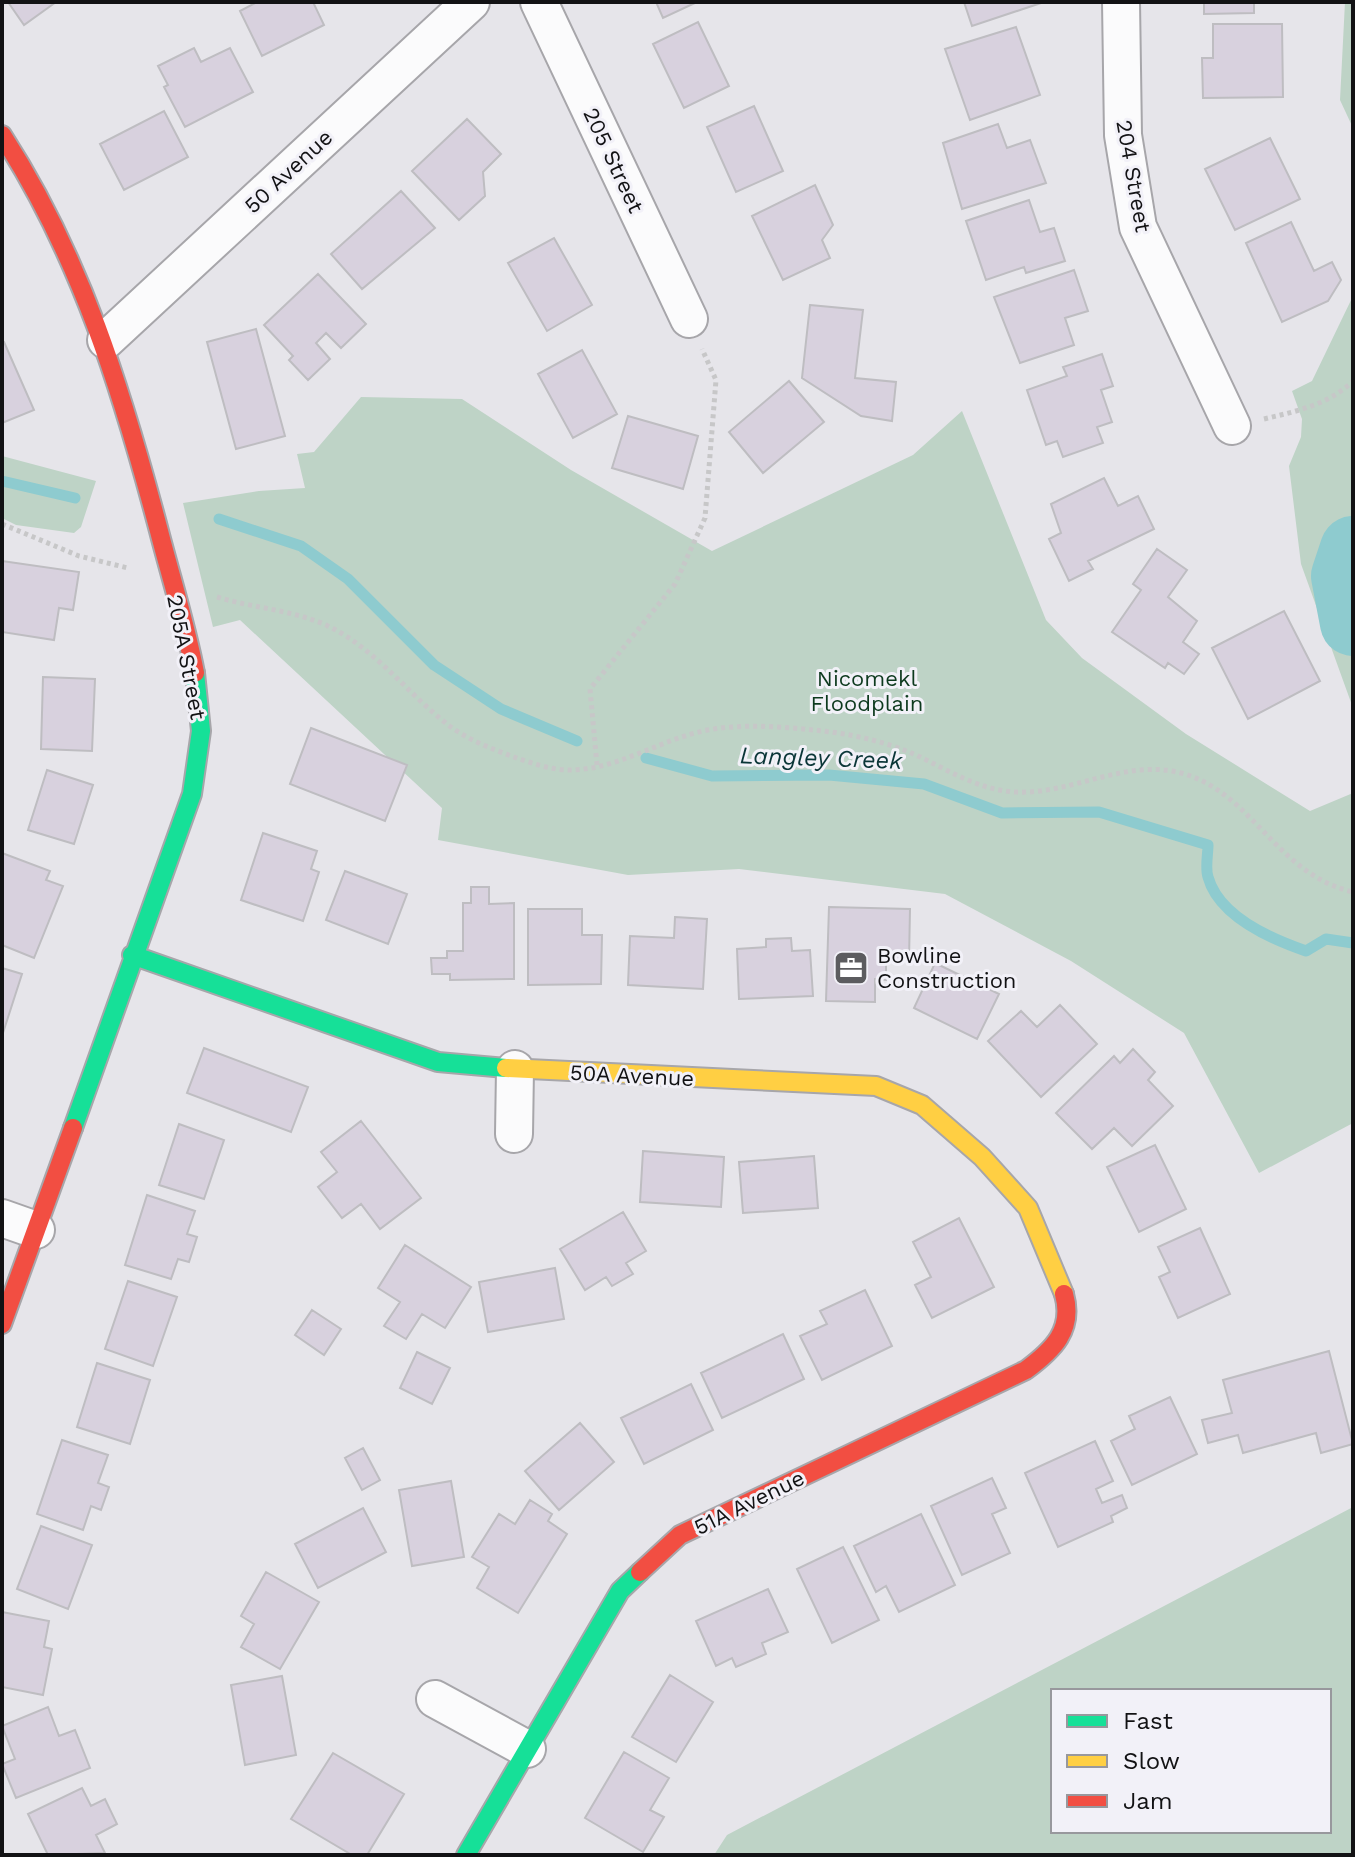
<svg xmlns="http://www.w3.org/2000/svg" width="1355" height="1857" viewBox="0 0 1355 1857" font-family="'Work Sans',sans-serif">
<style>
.green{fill:#bed3c6;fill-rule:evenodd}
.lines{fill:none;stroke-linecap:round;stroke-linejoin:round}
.stream{stroke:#8ecbcf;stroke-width:11}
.river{stroke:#8ecbcf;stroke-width:66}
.building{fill:#d8d1de;stroke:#bebdc1;stroke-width:2}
.street-casing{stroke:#a7a6aa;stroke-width:40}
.fast-casing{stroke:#a7a6aa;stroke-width:22}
.slow-casing{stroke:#a7a6aa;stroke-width:22}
.jam-casing{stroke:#a7a6aa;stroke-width:22}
.path{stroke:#c7c7c8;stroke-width:5;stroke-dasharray:4 4;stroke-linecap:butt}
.street{stroke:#fbfbfc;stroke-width:36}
.fast{stroke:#16e098;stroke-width:18}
.slow{stroke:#ffcf43;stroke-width:18}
.jam{stroke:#f24e42;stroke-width:18}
.labels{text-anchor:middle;stroke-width:6;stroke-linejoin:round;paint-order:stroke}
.street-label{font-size:22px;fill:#121214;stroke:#f2f1f8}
.park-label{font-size:22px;fill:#0d3a1e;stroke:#f2f1f8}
.poi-label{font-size:22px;fill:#121214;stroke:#f2f1f8;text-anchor:start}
.water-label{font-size:24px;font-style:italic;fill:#0b3638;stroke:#f2f1f8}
</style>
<rect width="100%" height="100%" fill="#e6e5ea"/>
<!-- green -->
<path class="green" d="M1345 2H1353V128L1340 100Z
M1353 296V708L1301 564 1289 466 1301 437 1302 419 1292 391 1312 381Z
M361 397 462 399 571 470 712 551 913 455 962 411 1046 620 1082 658 1186 734 1310 811 1353 793V1123L1259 1173 1184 1033 1071 961 945 894 739 869 628 875 438 840 442 808 240 620 213 627 183 503 259 491 305 488 297 454 314 452Z
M2 456 96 481 81 527 74 533 16 525 2 518Z
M1353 1507V1855H714L727 1835ZM1053 1691H1329V1831H1053Z"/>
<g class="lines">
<!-- stream -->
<path class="stream" d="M2 481 75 498
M219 519 301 546 348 579 434 665 501 709 577 741
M646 758 712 776 829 775 924 784 1002 813 1099 812 1208 845C1208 854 1205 868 1208 877 1219 917 1271 939 1306 951L1326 939 1353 943"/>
<!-- river -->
<path class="river" d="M1353 549 1344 576 1353 623"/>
</g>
<!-- building -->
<path class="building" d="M8 2H56L24 25Z
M257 2H313L324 25 262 56 240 11Z
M656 2H697L663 18Z
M964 2H1040L1041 3 972 26Z
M1204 2H1254V13L1204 14Z
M698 22 729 86 684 108 653 44Z
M1213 24H1282L1283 97 1203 98 1202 58H1213Z
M1016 27 1040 95 970 120 945 49Z
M194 48 201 62 230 48 253 92 185 127 164 87 168 85 158 66Z
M754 106 783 171 736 192 707 127Z
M164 111 188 157 124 190 100 144Z
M467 119 501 154 483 172 485 196 459 220 412 171Z
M998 124 1007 148 1030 140 1046 183 962 209 943 143Z
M1270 138 1300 199 1235 230 1205 169Z
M815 185 833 225 822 240 830 258 783 280 752 216Z
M401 191 435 228 362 289 331 254Z
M1029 200 1040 232 1054 228 1065 261 1026 273 1024 267 986 280 966 221Z
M1291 222 1314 271 1332 262 1341 280 1328 301 1282 322 1246 243Z
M554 238 592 305 547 331 508 263Z
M1074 270 1088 311 1065 318 1074 345 1020 363 994 297Z
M318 274 366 324 341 348 326 333 316 343 330 359 308 380 289 360 293 356 264 325Z
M810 305 863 310 855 378 896 382 892 421 861 416 802 378Z
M256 329 285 436 236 449 207 342Z
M4 342 34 410 2 423V343Z
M582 350 617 414 573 438 538 374Z
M1102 354 1113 386 1101 390 1112 422 1097 427 1103 443 1063 457 1057 441 1046 445 1027 390 1067 376 1063 367Z
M789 381 824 422 763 473 729 432Z
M628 416 698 436 683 489 612 468Z
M1104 478 1118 506 1138 496 1154 529 1088 561 1093 569 1069 581 1049 539 1061 533 1051 504Z
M1157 549 1187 570 1168 597 1197 621 1183 642 1199 654 1184 674 1168 663 1165 668 1112 632 1141 590 1133 584Z
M2 561 79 572 73 610 59 608 54 640 2 632Z
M1284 611 1320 681 1248 719 1212 648Z
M43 677 95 679 92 751 41 749Z
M311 728 407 765 385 821 290 784Z
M47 770 93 785 74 844 28 830Z
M263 833 317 851 311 869 319 872 303 921 241 900Z
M2 853 50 871 46 880 63 886 34 958 2 945Z
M345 871 407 894 388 944 326 920Z
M471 887H489V904L514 903V979L450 980V974H432L431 958H447V951H463V903H471Z
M829 907 910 909 909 961H886V980L875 979V1002L826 1001Z
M528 909H582V935H602L601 984 528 985Z
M675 917 707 919 703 989 628 985 630 936 674 938Z
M791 938 792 951 810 950 813 996 739 999 737 949 766 947V939Z
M935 963 999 994 977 1039 914 1008Z
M2 968 22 974 2 1036Z
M1060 1005 1097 1044 1041 1097 988 1041 1021 1011 1037 1027Z
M204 1048 308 1087 291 1132 187 1093Z
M1133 1049 1155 1072 1148 1080 1173 1106 1132 1146 1114 1128 1092 1149 1056 1113 1114 1056 1120 1063Z
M361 1121 421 1198 380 1229 361 1204 342 1218 318 1187 337 1172 321 1152Z
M179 1124 224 1140 204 1199 159 1185Z
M1155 1145 1186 1209 1139 1232 1107 1167Z
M643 1151 724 1157 721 1207 640 1202Z
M814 1156 818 1208 743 1213 739 1162Z
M147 1195 195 1211 187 1234 197 1237 189 1262 178 1259 171 1279 125 1265Z
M623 1212 646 1251 626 1263 633 1274 612 1286 606 1277 585 1290 560 1249Z
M959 1218 994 1287 932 1318 915 1285 931 1277 913 1242Z
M1200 1228 1230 1294 1178 1318 1159 1277 1170 1272 1158 1247Z
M405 1245 471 1287 445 1328 422 1314 406 1339 384 1326 400 1302 378 1288Z
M555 1268 564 1319 488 1332 479 1282Z
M128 1281 177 1297 153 1366 105 1349Z
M865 1290 892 1346 822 1380 800 1336 827 1324 820 1311Z
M312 1310 341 1329 324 1355 295 1335Z
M783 1334 804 1379 722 1418 701 1373Z
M1329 1351 1353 1444 1321 1453 1316 1433 1243 1453 1238 1435 1208 1443 1202 1420 1232 1413 1223 1380Z
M417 1352 450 1368 432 1404 400 1388Z
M97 1363 150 1380 130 1444 77 1427Z
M691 1384 713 1430 644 1464 621 1418Z
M1170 1397 1197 1454 1132 1485 1111 1441 1135 1429 1129 1416Z
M580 1423 614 1462 559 1510 525 1471Z
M62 1440 108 1455 98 1483 109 1487 101 1510 91 1506 83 1530 37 1514Z
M1095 1441 1113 1481 1096 1489 1102 1503 1122 1495 1127 1508 1111 1516 1113 1522 1058 1547 1025 1473Z
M363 1448 380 1480 362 1490 345 1458Z
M992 1478 1006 1508 992 1514 1010 1553 962 1575 931 1506Z
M451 1481 464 1557 412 1566 399 1490Z
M530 1500 552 1514 548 1521 567 1534 518 1613 477 1588 489 1567 472 1557 499 1514 515 1524Z
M363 1508 386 1552 318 1588 295 1544Z
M921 1514 955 1585 899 1612 886 1586 876 1592 854 1546Z
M41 1526 92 1545 68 1609 17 1589Z
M843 1547 879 1620 832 1643 797 1569Z
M266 1572 319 1602 280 1669 241 1647 254 1624 241 1616Z
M768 1589 788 1632 762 1643 766 1654 736 1667 732 1658 716 1666 696 1621Z
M2 1612 49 1621 44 1647 52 1649 43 1695 2 1687Z
M670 1675 713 1702 676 1762 632 1737Z
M282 1676 296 1755 245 1765 231 1685Z
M48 1707 59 1736 75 1730 90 1768 16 1798 2 1764 15 1759 2 1726Z
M624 1752 669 1778 650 1810 664 1817 643 1852 585 1818Z
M333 1753 404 1794 367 1855H352L291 1819Z
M82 1788 91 1806 105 1799 117 1824 96 1835 105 1853 48 1855 28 1814Z"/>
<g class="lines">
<!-- street casing -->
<g class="street-casing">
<path id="street" d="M539 2 689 319
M1121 2 1123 135 1138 227 1232 426
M106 340 471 2
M514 1134 515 1069
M2 1218 36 1230
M435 1699 527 1749"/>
</g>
<!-- fast casing -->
<g class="fast-casing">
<path id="fast" d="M132 955 438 1062 506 1068
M73 1128 192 794 201 731 195 673
M466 1855 620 1591 640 1572"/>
</g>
<!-- slow casing -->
<g class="slow-casing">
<path id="slow" d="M506 1068 876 1086 922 1105 982 1157 1028 1208 1064 1294"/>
</g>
<!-- jam casing -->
<g class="jam-casing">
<path id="jam" d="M2 135C81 257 122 391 159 531 171 578 186 625 195 673
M2 1324 73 1128
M640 1572 680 1535 1026 1370C1053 1350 1074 1330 1064 1294"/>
</g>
<!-- path -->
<path class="path" d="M1264 419C1297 411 1328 405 1353 381
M2 524 79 556 128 568
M217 597C253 608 292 610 326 625 375 648 406 692 447 724 466 739 492 749 514 757 531 763 551 770 569 770 614 770 653 744 695 733 732 723 775 726 813 730 847 733 885 741 916 755 948 770 979 790 1015 792 1071 795 1126 758 1181 773 1253 792 1275 874 1353 892
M597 765 590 689 675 584 705 518 716 380 702 349"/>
<!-- street -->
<use href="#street" class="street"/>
<!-- fast -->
<use href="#fast" class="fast"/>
<!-- slow -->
<use href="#slow" class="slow"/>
<!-- jam -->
<use href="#jam" class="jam"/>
</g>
<!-- icons -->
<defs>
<g id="office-square" transform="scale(1.8)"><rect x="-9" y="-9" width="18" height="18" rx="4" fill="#5c5c5f" stroke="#f2f1f8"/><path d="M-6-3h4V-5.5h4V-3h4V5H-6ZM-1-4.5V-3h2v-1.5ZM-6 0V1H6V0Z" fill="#fff"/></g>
</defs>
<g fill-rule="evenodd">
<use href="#office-square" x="851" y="968"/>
</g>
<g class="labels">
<!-- street labels -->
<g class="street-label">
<text transform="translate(614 160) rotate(65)" y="8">205 Street</text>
<text transform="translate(288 171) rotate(-43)" y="8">50 Avenue</text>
<text transform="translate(1134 176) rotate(80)" y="8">204 Street</text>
<text transform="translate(187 657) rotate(79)" y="8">205A Street</text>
<text transform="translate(632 1075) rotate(3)" y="8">50A Avenue</text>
<text transform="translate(749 1502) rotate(-26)" y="8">51A Avenue</text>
</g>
<!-- park labels -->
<g class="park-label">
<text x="867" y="686">Nicomekl<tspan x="867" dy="25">Floodplain</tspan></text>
</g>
<!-- poi labels -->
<g class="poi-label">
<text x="877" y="963">Bowline<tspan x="877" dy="25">Construction</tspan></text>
</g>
<!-- water labels -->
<g class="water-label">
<text transform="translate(821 758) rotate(2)" y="8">Langley Creek</text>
</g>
</g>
<!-- border -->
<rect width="1355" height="1857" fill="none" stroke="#121214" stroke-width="8"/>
<!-- legend -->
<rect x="1051" y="1689" width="280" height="144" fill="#f2f1f8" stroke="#98989d" stroke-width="2"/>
<rect x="1067" y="1715" width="40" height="12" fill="#16e098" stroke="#98989d" stroke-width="2"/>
<text x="1123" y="1729" font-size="24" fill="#121214">Fast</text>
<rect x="1067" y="1755" width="40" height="12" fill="#ffcf43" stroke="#98989d" stroke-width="2"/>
<text x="1123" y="1769" font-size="24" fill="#121214">Slow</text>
<rect x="1067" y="1795" width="40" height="12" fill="#f24e42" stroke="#98989d" stroke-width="2"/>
<text x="1123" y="1809" font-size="24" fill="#121214">Jam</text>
</svg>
